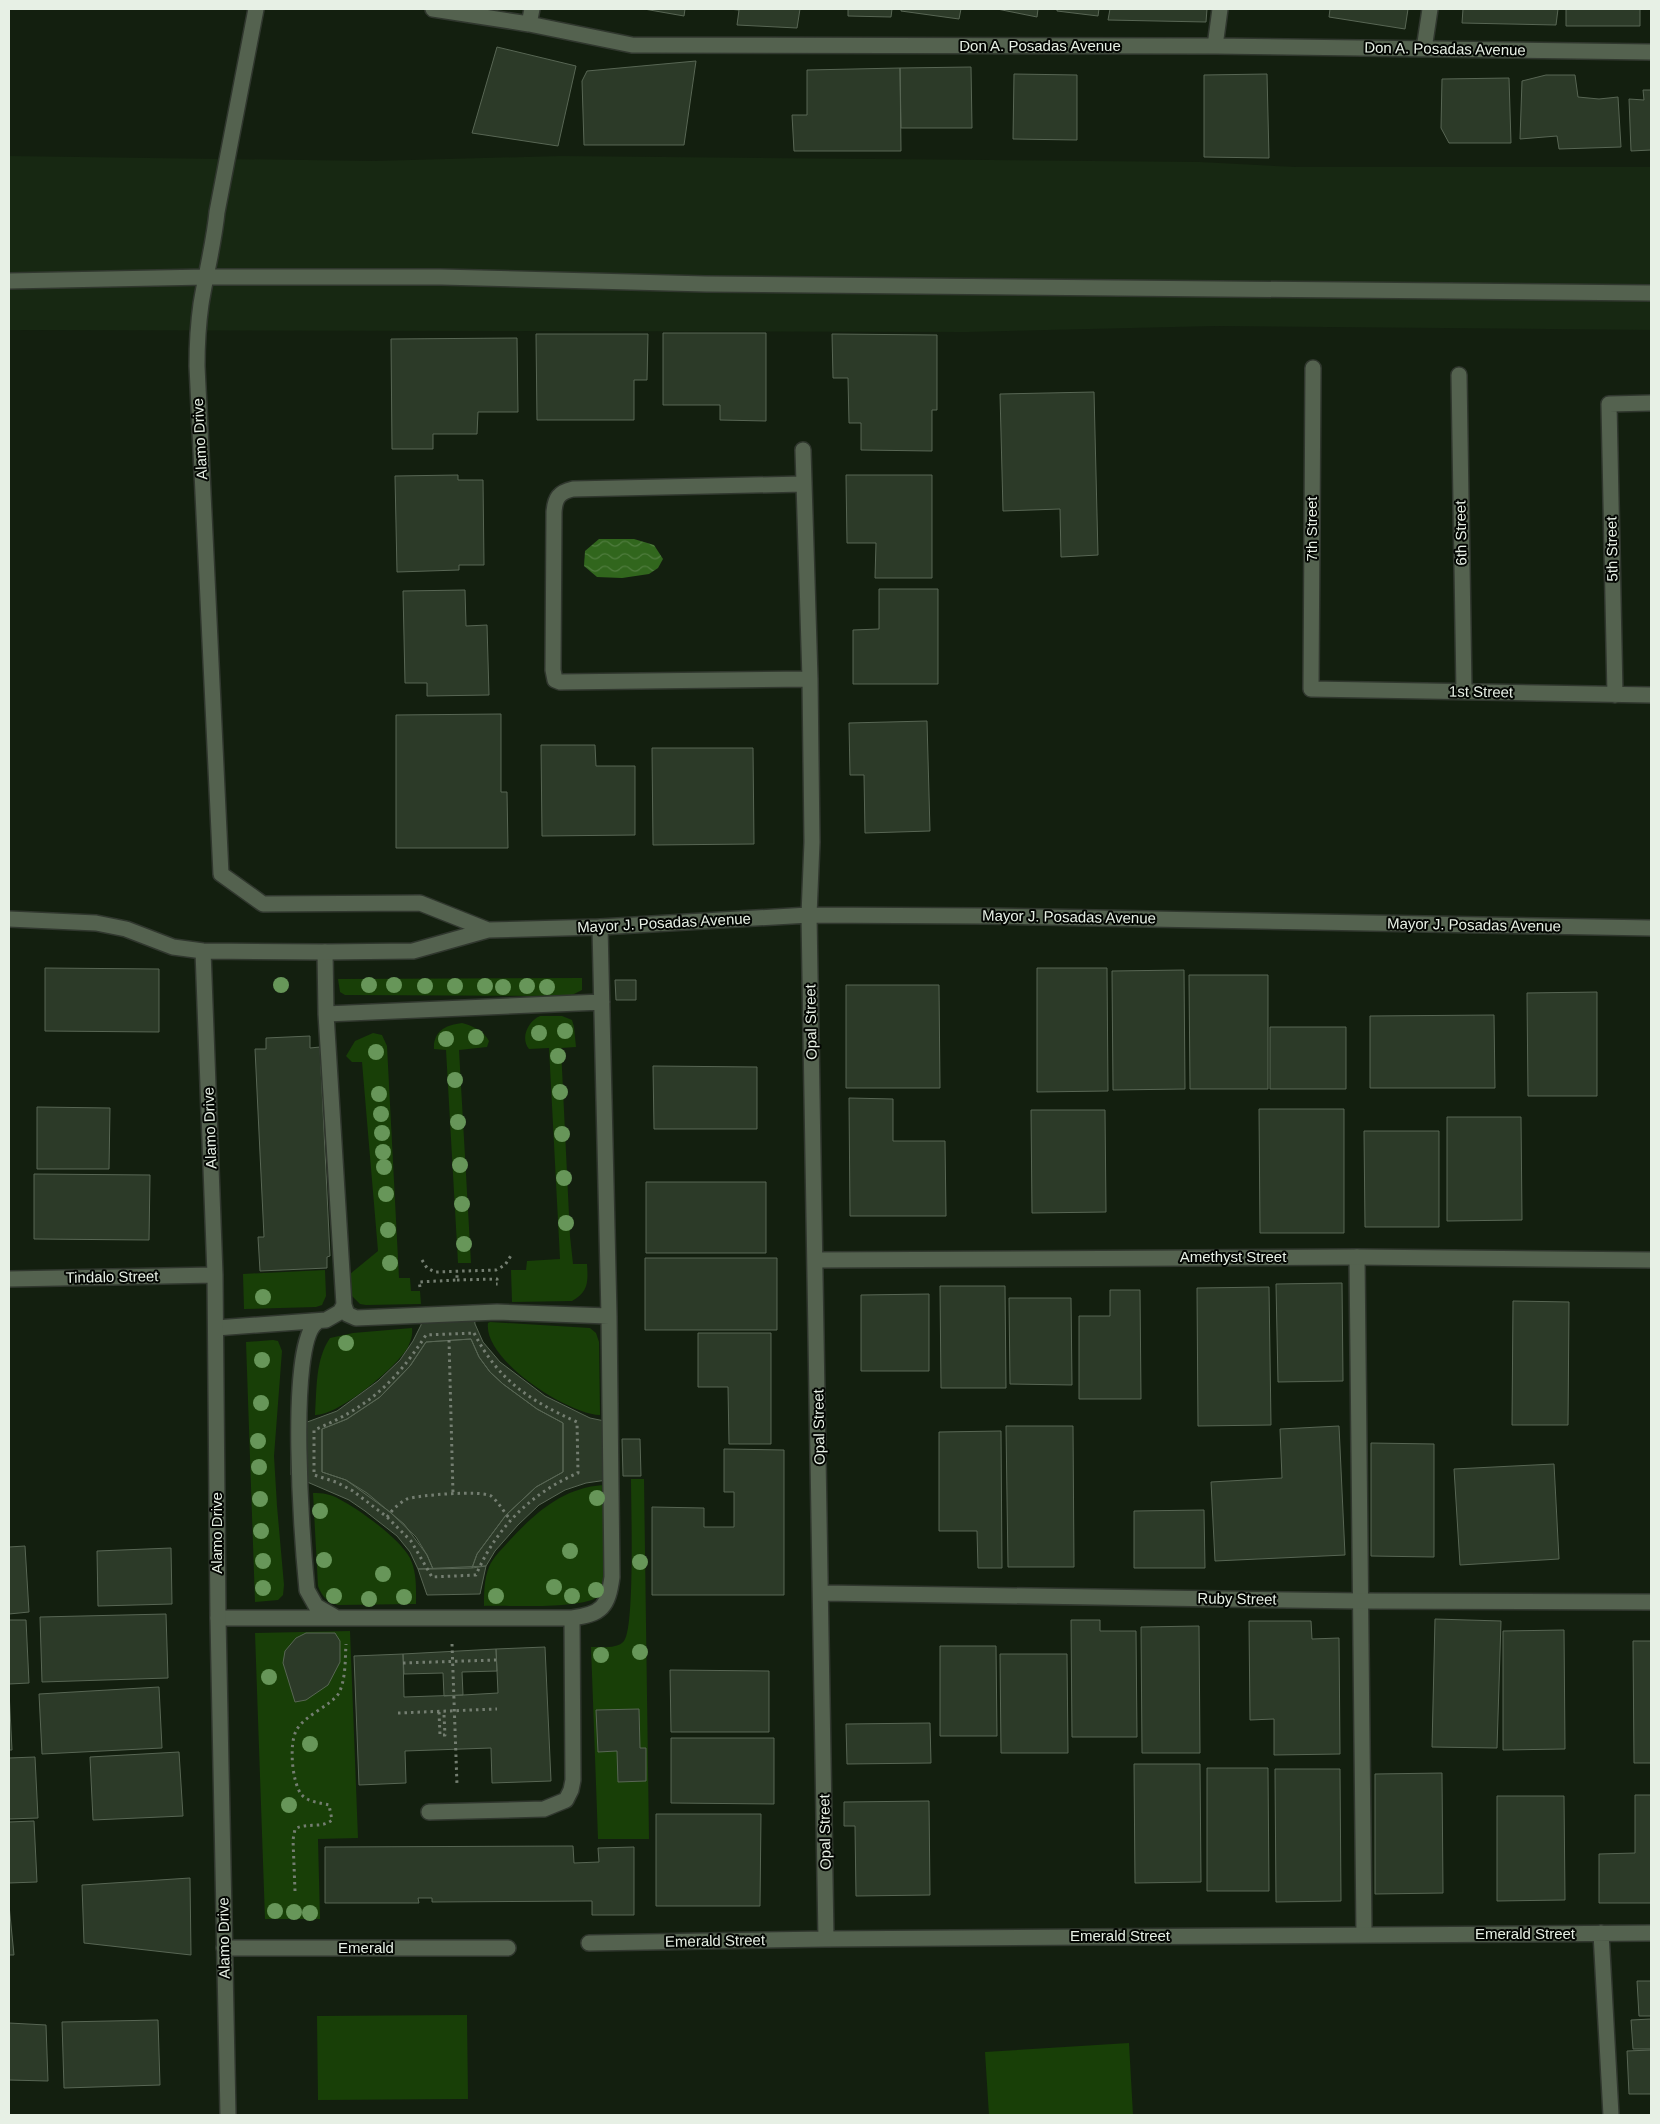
<svg xmlns="http://www.w3.org/2000/svg" width="1660" height="2124" viewBox="0 0 1660 2124" font-family="Arial,sans-serif">
<style>
.built{fill:#172812}
.green{fill:#183f07}
.water{fill:url(#water-waves)}
.building{fill:#2c3a28;stroke:#586654}
.lines{fill:none;stroke-linecap:round;stroke-linejoin:round}
.service-casing{stroke:#30372e;stroke-width:18}
.minor-casing{stroke:#30372e;stroke-width:18}
.path{stroke:#747e71;stroke-width:3;stroke-dasharray:2.5 4;stroke-linecap:butt}
.service{stroke:#54624f;stroke-width:15}
.minor{stroke:#54624f;stroke-width:15}
.tree{fill:#679659}
.labels{text-anchor:middle;stroke-width:4;stroke-linejoin:round;paint-order:stroke}
.street-label{font-size:15px;fill:#e7f0e5;stroke:#040703}
</style>
<defs>
<pattern id="water-waves" width="16" height="10" patternUnits="userSpaceOnUse" patternTransform="scale(1.25)"><rect width="16" height="10" fill="#31661d"/><path d="M0 5q4-4 8 0t8 0" fill="none" stroke="#4f7c3e"/></pattern>
</defs>
<rect width="100%" height="100%" fill="#131f0f"/>
<!-- built -->
<path class="built" d="M9 156 374 161 561 156 1200 162 1296 167H1651V330L1216 326 968 332 9 330Z"/>
<!-- green -->
<path class="green" d="M582 978V990L570 996 345 995 340 992 338 979Z
M540 1016H562L572 1020 574 1027 576 1047 561 1048 570 1236 573 1264H587C588 1281 589 1292 572 1301L512 1302 511 1270H526L527 1261 560 1259 549 1048 529 1049C520 1038 528 1021 540 1016Z
M462 1023C471 1025 484 1031 489 1041L487 1047 459 1050 471 1263H458L446 1050 434 1049C433 1031 446 1025 462 1023Z
M373 1033 382 1035 387 1046 399 1278H410L411 1291H420L421 1304 366 1305 360 1304 352 1296 350 1274 378 1251 362 1062H352L346 1056 355 1041Z
M325 1270 326 1296 322 1305 316 1307 244 1309 243 1274Z
M490 1322 590 1328 596 1333 599 1342 600 1415C568 1414 483 1360 488 1323Z
M412 1328C413 1335 411 1340 408 1347 397 1367 338 1416 315 1415 317 1389 315 1360 330 1338L353 1333Z
M273 1340 278 1341 282 1351 274 1456 277 1506 284 1585 283 1595 278 1600 255 1602 246 1342Z
M631 1479H644L649 1839H598L591 1647C601 1647 618 1649 624 1641 635 1628 631 1504 631 1479Z
M603 1485C603 1503 610 1586 599 1596 582 1610 508 1605 484 1606 484 1594 484 1579 489 1567 493 1557 503 1548 510 1540 536 1512 563 1488 603 1485Z
M313 1493C323 1493 331 1494 339 1499 359 1509 400 1539 410 1558 417 1572 416 1589 416 1604L338 1605C327 1601 322 1597 318 1586Z
M350 1631 358 1838 318 1839 320 1919H265L255 1633Z
M467 2015 468 2099 318 2100 317 2016Z
M1129 2043 1133 2115H989L985 2052Z"/>
<!-- water -->
<path class="water" d="M599 539H634L654 545 663 559 658 568 649 574 622 578 597 577 584 566 585 551Z"/>
<!-- building -->
<path class="building" d="M644 9H685L684 16Z
M728 9H800L797 28 737 25 739 10Z
M848 9H892L891 17 848 16Z
M901 9H961L959 19 901 11Z
M997 9H1038L1037 17Z
M1057 9H1099L1098 16 1057 11Z
M1110 9H1207L1206 22 1108 20Z
M1330 9H1408L1405 29 1329 17Z
M1463 9H1558L1556 25 1462 23Z
M1566 9H1640V26H1566Z
M497 47 576 66 558 146 472 133Z
M696 61 684 145H584L582 81 587 71Z
M971 67 972 128H901L900 68Z
M900 68 901 151H794L792 115H807V70Z
M1014 74 1077 75V140L1013 139Z
M1267 74 1269 158 1204 157V75Z
M1546 75H1575L1578 97 1599 99 1618 97 1621 147 1559 149 1557 136 1520 139 1522 81Z
M1509 78 1511 143H1449L1441 128 1442 79Z
M1643 90H1651V150L1631 151 1629 99 1644 100Z
M663 333H766V421L720 420V405H663Z
M536 334H648L647 380H634V420H537Z
M832 334 937 335V410H932V451L861 450V423H849L848 378H833Z
M517 338 518 412H478L477 434H433V449H392L391 339Z
M1094 392 1098 555 1061 557 1060 509 1003 511 1000 394Z
M458 475V480H483L484 565H459V570L397 572 395 476Z
M846 475H932V578H875L876 543H847Z
M879 589H938V684H853V630L879 629Z
M465 590 466 626 487 625 489 695 427 696V683H405L403 591Z
M501 714V792H507L508 848H396V715Z
M927 721 930 831 865 833 864 775H850L849 723Z
M541 745H595L596 766H635V835L542 836Z
M652 748H753L754 844 653 845Z
M45 968 159 969V1032L45 1031Z
M1037 968H1107L1108 1091 1037 1092Z
M1184 970 1185 1089 1113 1090 1112 971Z
M1189 975H1268V1089H1190Z
M615 980H636V1000H616Z
M846 985H939L940 1088H846Z
M1597 992V1096H1528L1527 993Z
M1494 1015 1495 1088H1370V1016Z
M1270 1027H1346V1089H1270Z
M310 1036V1048L320 1047 330 1256 327 1257V1268L260 1271 258 1237H264L255 1049H266V1038Z
M653 1066 757 1067V1129H654Z
M849 1098 893 1099V1141H945L946 1216H850Z
M37 1107 110 1108 109 1169H37Z
M1259 1109H1344V1233H1260Z
M1031 1110H1105L1106 1212 1032 1213Z
M1447 1117H1521L1522 1220 1447 1221Z
M1364 1131H1439V1227H1365Z
M34 1174 150 1175 149 1240 34 1239Z
M646 1182H766V1253H646Z
M645 1258H777V1330H645Z
M1342 1283 1343 1381 1278 1382 1276 1284Z
M940 1286H1005L1006 1388H941Z
M1269 1287 1271 1425 1198 1426 1197 1288Z
M1110 1290H1140L1141 1399H1079V1316H1110Z
M929 1294V1371H861V1295Z
M1009 1298H1071L1072 1385 1010 1384Z
M1513 1301 1569 1302 1568 1425H1512Z
M473 1306 475 1324 483 1342 500 1362 545 1396 590 1418 614 1423V1479L586 1483 565 1490 539 1505 518 1525 495 1551 486 1566 472 1568 477 1554 506 1515 536 1487 563 1472V1423L537 1409 503 1384 490 1372 479 1357 471 1339 426 1342 410 1366 380 1397 347 1419 322 1429V1472L346 1480 367 1493 404 1524 427 1555 433 1569H418L410 1552 397 1536 365 1511 349 1500 291 1475V1428L337 1411 378 1381 400 1360 413 1341 421 1325 425 1307Z
M698 1333H771V1444H729L728 1387H698Z
M471 1339 479 1357 490 1372 503 1384 537 1409 563 1423V1472L536 1487 506 1515 477 1554 472 1568 433 1569 427 1555 416 1537 390 1512 346 1480 322 1472V1429L347 1419 380 1397 410 1366 426 1342Z
M1006 1426H1073L1074 1567H1008Z
M1339 1426 1345 1555 1215 1561 1211 1482 1282 1478 1280 1429Z
M1001 1431 1002 1568H978L977 1531H939V1432Z
M622 1439H640L641 1476H623Z
M1371 1443 1434 1444V1557L1371 1556Z
M724 1449 784 1450V1595H652V1507L704 1508V1527H734V1492H724Z
M1554 1464 1559 1559 1460 1565 1454 1469Z
M1204 1510 1205 1568H1134V1511Z
M25 1546 29 1612 9 1614V1547Z
M171 1548 172 1604 98 1606 97 1551Z
M486 1566 480 1594 427 1595 418 1569Z
M166 1614 168 1678 42 1682 40 1617Z
M1435 1619 1501 1621 1497 1748 1432 1747Z
M9 1620H26L29 1683 9 1684Z
M1071 1620H1100V1631H1136L1137 1737H1072Z
M1249 1621H1311L1312 1639 1339 1638 1340 1754 1274 1755V1719L1250 1720Z
M1199 1626 1200 1753H1142L1141 1627Z
M1564 1630 1565 1749 1503 1750V1631Z
M306 1633H335L340 1641V1662L328 1685 306 1700 295 1702 283 1663 285 1651 296 1638Z
M1633 1641H1651V1763H1634Z
M940 1646H996L997 1736H940Z
M545 1647 551 1781 492 1783 491 1748 405 1751 406 1783 359 1785 354 1656 403 1654 404 1697 463 1695 498 1693 496 1649Z
M496 1649 497 1671 462 1672 463 1695 444 1696 443 1673 404 1674 403 1654Z
M1000 1654H1067L1068 1753H1001Z
M670 1670 769 1671V1732H671Z
M159 1687 162 1748 42 1754 39 1694Z
M9 1691 12 1750H9Z
M639 1709 640 1748H646V1781L618 1782 617 1751 598 1752 596 1710Z
M930 1723 931 1763 847 1764 846 1724Z
M671 1738H774V1804L671 1803Z
M179 1752 183 1816 93 1820 90 1757Z
M35 1757 38 1818 9 1819V1758Z
M1134 1764H1200L1201 1882 1135 1883Z
M1207 1768H1268L1269 1891H1207Z
M1275 1769H1340L1341 1901 1276 1902Z
M1442 1773 1443 1893 1375 1894V1774Z
M1635 1795H1651V1903H1599V1854L1635 1853Z
M1497 1796H1564L1565 1900 1497 1901Z
M929 1801 930 1895 856 1896 855 1826H844V1802Z
M656 1814H761L760 1906H656Z
M34 1821 37 1882 9 1883V1822Z
M573 1846 574 1863 599 1862 598 1848 634 1847V1915H592V1901L432 1902V1898H418L419 1903H325V1847Z
M190 1878 191 1955 84 1943 82 1885Z
M9 1905 14 1955H9Z
M1637 1981H1651V2016H1639Z
M1651 2019V2049H1633L1631 2020Z
M158 2020 160 2085 64 2088 62 2022Z
M9 2023 46 2025 48 2081 9 2080Z
M1651 2050V2094H1629L1627 2051Z"/>
<g class="lines">
<!-- service casing -->
<g class="service-casing">
<path id="service" d="M325 952 326 1014 344 1305 347 1314 356 1318 497 1312 609 1316
M326 1014 602 1002
M1357 1257 1364 1934
M317 1322C286 1343 303 1549 307 1590L316 1606 335 1617
M216 1328 326 1320 340 1312 344 1305
M218 1618H572C602 1614 608 1607 612 1577L609 1316 600 927
M429 1812 544 1809 566 1800 571 1790 573 1780 572 1618"/>
</g>
<!-- minor casing -->
<g class="minor-casing">
<path id="minor" d="M256 9 217 212C214 243 206 273 201 304 198 325 197 345 197 366L221 874 263 904 420 903 488 930
M433 9 529 24 632 45 1215 46 1651 52
M529 24 532 9
M1215 46 1220 9
M1424 49 1430 9
M9 281 206 277H441L706 284 1651 293
M1313 368 1311 689 1651 695
M1459 375 1464 691
M803 450 810 679 812 842 809 915 826 1939
M803 484 573 489C559 492 555 498 554 512L553 670 555 680 560 682 810 679
M1615 695 1609 404 1651 403
M9 919 96 923 126 929 173 947 203 951 325 952 413 951 488 930 600 927 809 915 985 916 1651 928
M203 951 215 1275 218 1618 228 2115
M815 1260 1357 1257 1651 1260
M9 1279 215 1275
M822 1593 1362 1601 1651 1602
M1601 1933 1611 2115
M589 1943 826 1939 1651 1933
M224 1948H508"/>
</g>
<!-- path -->
<path class="path" d="M422 1260 427 1268 435 1272 496 1270 505 1265 512 1254
M457 1280 497 1279 498 1284H496
M420 1287 419 1282 457 1280V1272
M474 1333C499 1381 529 1400 577 1422L578 1473C531 1493 496 1528 476 1575L432 1577 411 1541 387 1517 353 1491 336 1482 314 1475V1430C367 1408 395 1383 426 1335Z
M449 1340 453 1494
M387 1517C392 1510 399 1503 407 1499 419 1495 481 1490 491 1496 499 1502 504 1513 511 1520
M452 1644 457 1785
M403 1663 496 1660
M439 1712 440 1735H445L444 1715
M398 1713 497 1709
M295 1891 293 1840 295 1829C306 1822 322 1829 332 1820L329 1805C321 1803 307 1802 301 1794 292 1781 289 1745 296 1731 304 1715 331 1706 339 1693 346 1678 345 1660 346 1644"/>
<!-- service -->
<use href="#service" class="service"/>
<!-- minor -->
<use href="#minor" class="minor"/>
</g>
<!-- trees -->
<g class="tree">
<circle cx="281" cy="985" r="8"/>
<circle cx="369" cy="985" r="8"/>
<circle cx="394" cy="985" r="8"/>
<circle cx="425" cy="986" r="8"/>
<circle cx="455" cy="986" r="8"/>
<circle cx="485" cy="986" r="8"/>
<circle cx="527" cy="986" r="8"/>
<circle cx="503" cy="987" r="8"/>
<circle cx="547" cy="987" r="8"/>
<circle cx="565" cy="1031" r="8"/>
<circle cx="539" cy="1033" r="8"/>
<circle cx="476" cy="1037" r="8"/>
<circle cx="446" cy="1039" r="8"/>
<circle cx="376" cy="1052" r="8"/>
<circle cx="558" cy="1056" r="8"/>
<circle cx="455" cy="1080" r="8"/>
<circle cx="560" cy="1092" r="8"/>
<circle cx="379" cy="1094" r="8"/>
<circle cx="381" cy="1114" r="8"/>
<circle cx="458" cy="1122" r="8"/>
<circle cx="382" cy="1133" r="8"/>
<circle cx="562" cy="1134" r="8"/>
<circle cx="383" cy="1152" r="8"/>
<circle cx="460" cy="1165" r="8"/>
<circle cx="384" cy="1167" r="8"/>
<circle cx="564" cy="1178" r="8"/>
<circle cx="386" cy="1194" r="8"/>
<circle cx="462" cy="1204" r="8"/>
<circle cx="566" cy="1223" r="8"/>
<circle cx="388" cy="1230" r="8"/>
<circle cx="464" cy="1244" r="8"/>
<circle cx="390" cy="1263" r="8"/>
<circle cx="263" cy="1297" r="8"/>
<circle cx="346" cy="1343" r="8"/>
<circle cx="262" cy="1360" r="8"/>
<circle cx="261" cy="1403" r="8"/>
<circle cx="258" cy="1441" r="8"/>
<circle cx="259" cy="1467" r="8"/>
<circle cx="597" cy="1498" r="8"/>
<circle cx="260" cy="1499" r="8"/>
<circle cx="320" cy="1511" r="8"/>
<circle cx="261" cy="1531" r="8"/>
<circle cx="570" cy="1551" r="8"/>
<circle cx="324" cy="1560" r="8"/>
<circle cx="263" cy="1561" r="8"/>
<circle cx="640" cy="1562" r="8"/>
<circle cx="383" cy="1574" r="8"/>
<circle cx="554" cy="1587" r="8"/>
<circle cx="263" cy="1588" r="8"/>
<circle cx="596" cy="1590" r="8"/>
<circle cx="334" cy="1596" r="8"/>
<circle cx="496" cy="1596" r="8"/>
<circle cx="572" cy="1596" r="8"/>
<circle cx="404" cy="1597" r="8"/>
<circle cx="369" cy="1599" r="8"/>
<circle cx="640" cy="1652" r="8"/>
<circle cx="601" cy="1655" r="8"/>
<circle cx="269" cy="1677" r="8"/>
<circle cx="310" cy="1744" r="8"/>
<circle cx="289" cy="1805" r="8"/>
<circle cx="275" cy="1911" r="8"/>
<circle cx="294" cy="1912" r="8"/>
<circle cx="310" cy="1913" r="8"/>
</g>
<g class="labels">
<!-- street labels -->
<g class="street-label">
<text x="1040" y="51">Don A. Posadas Avenue</text>
<text transform="translate(1445 49) rotate(1)" y="5">Don A. Posadas Avenue</text>
<text transform="translate(200 439) rotate(-93)" y="5">Alamo Drive</text>
<text transform="translate(1312 529) rotate(-90)" y="5">7th Street</text>
<text transform="translate(1461 533) rotate(-91)" y="5">6th Street</text>
<text transform="translate(1612 549) rotate(-91)" y="5">5th Street</text>
<text transform="translate(1481 692) rotate(1)" y="5">1st Street</text>
<text transform="translate(1069 917) rotate(1)" y="5">Mayor J. Posadas Avenue</text>
<text transform="translate(664 923) rotate(-3)" y="5">Mayor J. Posadas Avenue</text>
<text transform="translate(1474 925) rotate(1)" y="5">Mayor J. Posadas Avenue</text>
<text transform="translate(811 1022) rotate(-91)" y="5">Opal Street</text>
<text transform="translate(210 1128) rotate(-92)" y="5">Alamo Drive</text>
<text x="1233" y="1262">Amethyst Street</text>
<text transform="translate(112 1277) rotate(-1)" y="5">Tindalo Street</text>
<text transform="translate(819 1427) rotate(-91)" y="5">Opal Street</text>
<text transform="translate(217 1533) rotate(-90)" y="5">Alamo Drive</text>
<text transform="translate(1237 1599) rotate(1)" y="5">Ruby Street</text>
<text transform="translate(825 1832) rotate(-91)" y="5">Opal Street</text>
<text x="1525" y="1939">Emerald Street</text>
<text x="1120" y="1941">Emerald Street</text>
<text transform="translate(224 1938) rotate(-91)" y="5">Alamo Drive</text>
<text transform="translate(715 1941) rotate(-1)" y="5">Emerald Street</text>
<text x="366" y="1953">Emerald</text>
</g>
</g>
<!-- border -->
<rect width="1660" height="2124" fill="none" stroke="#e7f0e5" stroke-width="20"/>
</svg>
